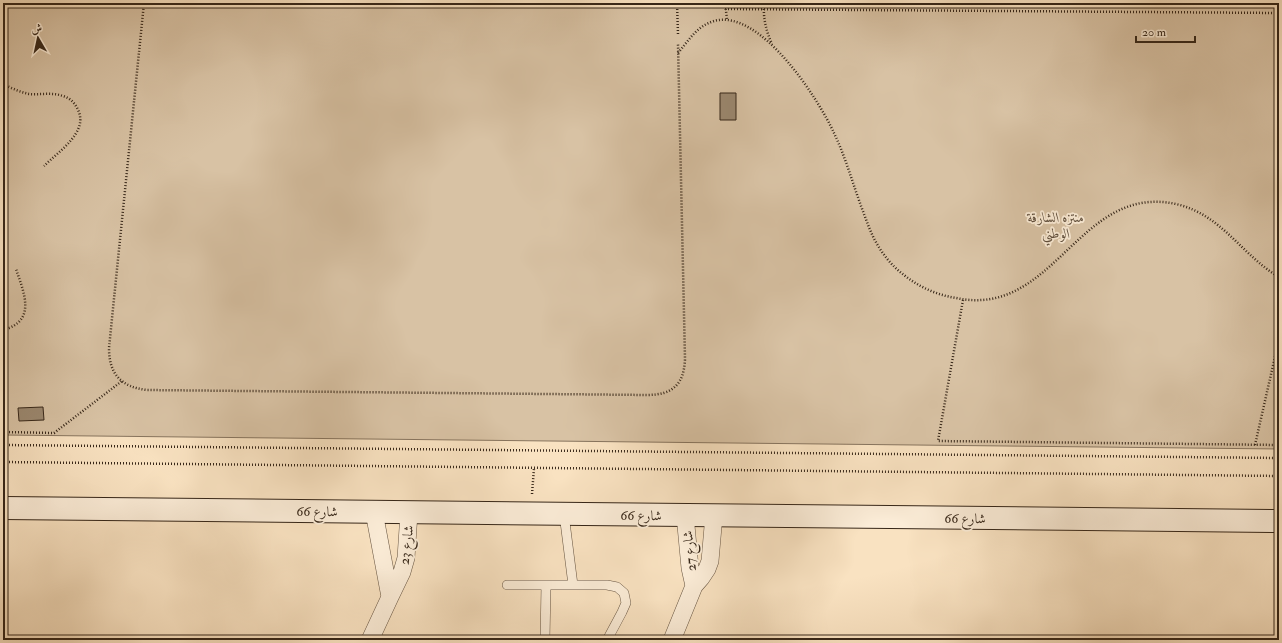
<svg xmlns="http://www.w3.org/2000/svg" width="1282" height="643" viewBox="0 0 1282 643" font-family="'IM FELL Double Pica',Amiri,serif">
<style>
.green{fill:#d8c2a4;stroke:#87745e}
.building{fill:#9b8870;stroke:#362618}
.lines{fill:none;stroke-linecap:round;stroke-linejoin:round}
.lane-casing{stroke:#675542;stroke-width:10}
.street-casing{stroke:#675542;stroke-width:18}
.secondary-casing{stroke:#362618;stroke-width:24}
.path{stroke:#362618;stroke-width:2.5;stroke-dasharray:1 2;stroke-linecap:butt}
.lane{stroke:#fbecd7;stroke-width:9}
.street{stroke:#fbecd7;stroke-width:17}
.secondary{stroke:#fbecd7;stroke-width:22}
.labels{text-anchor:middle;stroke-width:3.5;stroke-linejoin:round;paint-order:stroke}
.park-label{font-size:14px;font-style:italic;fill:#5e4d3b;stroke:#fbecd7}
.street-label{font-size:14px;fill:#362618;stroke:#fbecd7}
</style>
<rect width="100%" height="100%" fill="#f9e2c1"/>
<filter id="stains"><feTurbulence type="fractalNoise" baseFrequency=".005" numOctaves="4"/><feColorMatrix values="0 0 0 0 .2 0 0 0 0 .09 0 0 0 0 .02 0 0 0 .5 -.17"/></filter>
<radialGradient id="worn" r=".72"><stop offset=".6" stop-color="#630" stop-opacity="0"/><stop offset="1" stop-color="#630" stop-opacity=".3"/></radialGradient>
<!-- green -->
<path class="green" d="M3 3H1279V449L3 435Z"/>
<!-- building -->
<path class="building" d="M720 93H736V120H720Z
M43 407 44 420 19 421 18 408Z"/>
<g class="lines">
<!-- lane casing -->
<g class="lane-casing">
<path id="lane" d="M564 514 573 585
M507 585H607L617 587 624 593 626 603 622 612 607 640
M545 640 546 585"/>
</g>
<!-- street casing -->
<g class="street-casing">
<path id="street" d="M374 512 390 597
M685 515 690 568 694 586
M370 640 390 597 402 572 406 558 409 513
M672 640 694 586 701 578 707 569 710 561 714 515"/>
</g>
<!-- secondary casing -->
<g class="secondary-casing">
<path id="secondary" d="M3 508 1279 521"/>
</g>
<!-- path -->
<path class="path" d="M144 3 109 348C109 374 121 387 147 390L647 395C673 395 684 384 685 359L678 44
M677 3 678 34
M725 3 727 19
M764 3C763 18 766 31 772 44
M677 4 701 6 722 3
M3 8 11 3
M725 9 1279 13
M678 53C689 40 697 26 714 21 760 8 818 98 834 133 845 156 852 181 861 206 866 219 870 232 877 244 884 256 893 267 904 275 919 287 937 295 956 298 1055 319 1078 183 1176 204 1223 215 1241 255 1279 277
M3 84C11 88 20 92 29 94 40 95 52 92 63 96 70 98 75 103 78 110 89 132 58 152 44 166
M963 300 938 441 1279 445
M3 330C37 321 24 293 16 269
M3 432 54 433 122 381
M3 445 1279 458
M1255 445 1279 339
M3 462 1279 476
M532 494 534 468"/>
<!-- lane -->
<use href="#lane" class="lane"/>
<!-- street -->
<use href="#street" class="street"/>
<!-- secondary -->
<use href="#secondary" class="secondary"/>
</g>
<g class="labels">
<!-- park labels -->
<g class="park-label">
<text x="1056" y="222">منتزه الشارقة<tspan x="1056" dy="16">الوطني</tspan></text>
</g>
<!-- street labels -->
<g class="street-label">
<text transform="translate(317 511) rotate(1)" y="5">شارع 66</text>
<text transform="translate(641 515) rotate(1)" y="5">شارع 66</text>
<text transform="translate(965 518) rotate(1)" y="5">شارع 66</text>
<text transform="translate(406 545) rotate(-83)" y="5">شارع 23</text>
<text transform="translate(689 551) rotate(-96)" y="5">شارع 27</text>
</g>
</g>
<!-- margin -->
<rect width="1282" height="643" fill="none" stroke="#f9e2c1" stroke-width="16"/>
<rect x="4" y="4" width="1274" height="635" fill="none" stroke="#362618" stroke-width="2"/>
<rect x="8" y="8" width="1266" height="627" fill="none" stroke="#362618"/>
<!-- north arrow -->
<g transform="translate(38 38) rotate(351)" stroke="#fbecd7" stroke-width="3" paint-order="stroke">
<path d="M0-3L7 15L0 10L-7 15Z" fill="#362618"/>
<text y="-6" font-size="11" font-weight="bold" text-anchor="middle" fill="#362618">ش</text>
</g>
<!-- scale -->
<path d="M1136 36v6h59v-6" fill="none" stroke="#362618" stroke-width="2"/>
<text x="1142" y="36" font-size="12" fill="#362618" stroke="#fbecd7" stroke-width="3" paint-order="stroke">20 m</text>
<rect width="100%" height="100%" filter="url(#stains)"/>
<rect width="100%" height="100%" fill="url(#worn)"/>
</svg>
